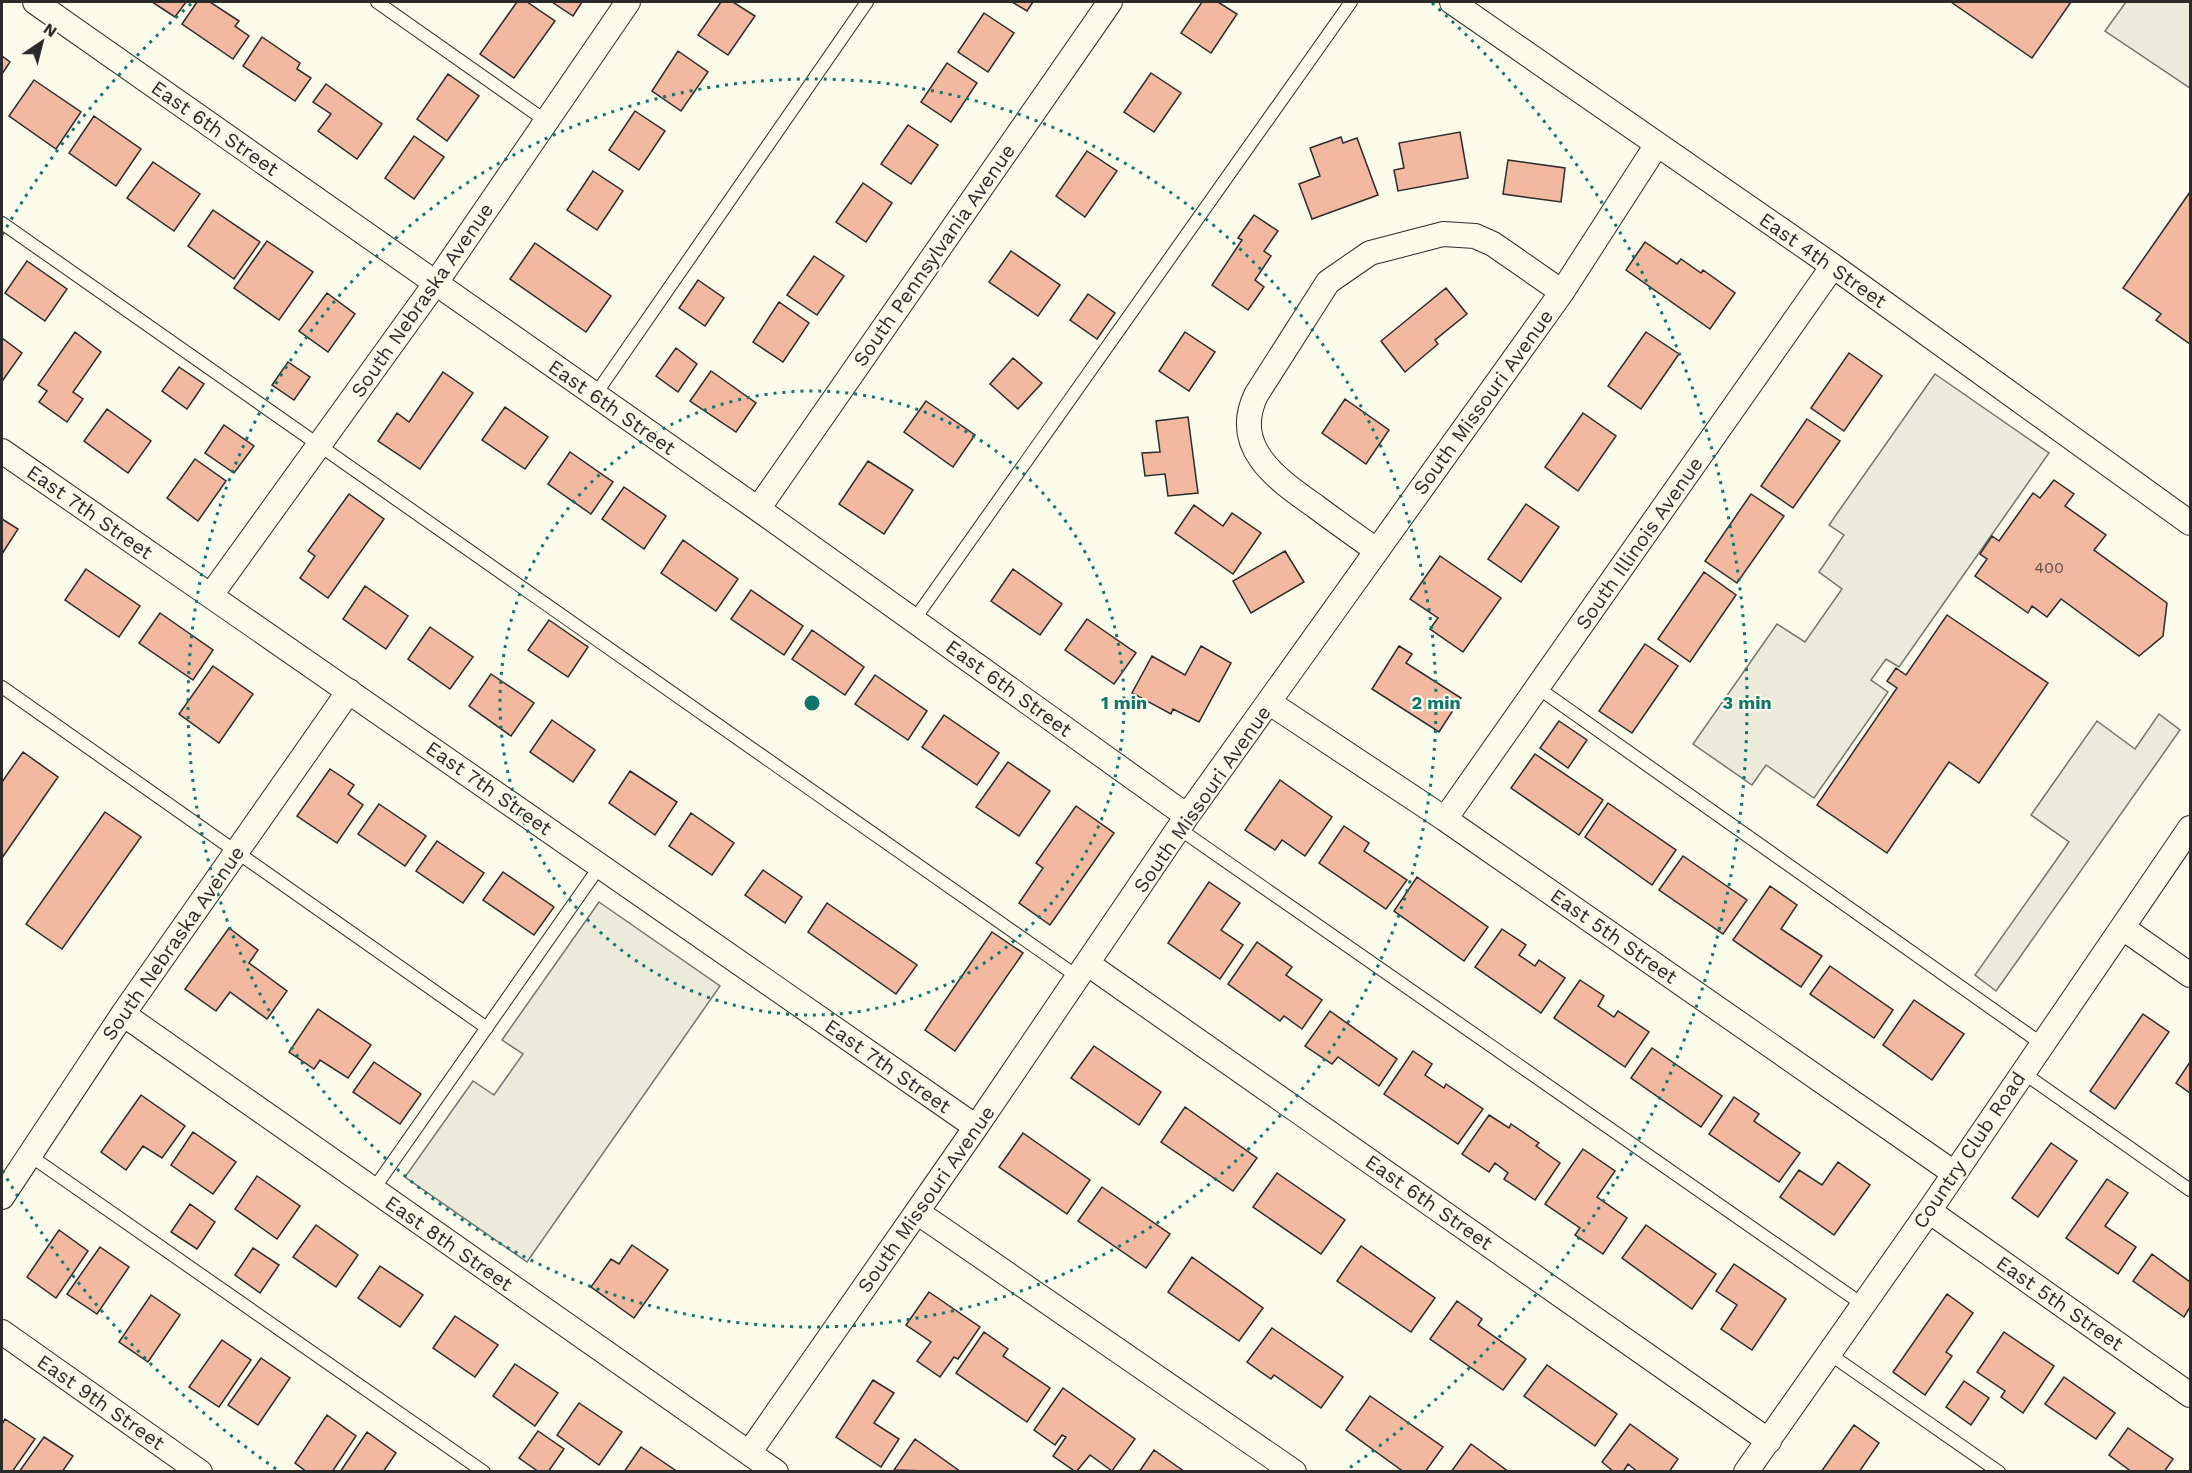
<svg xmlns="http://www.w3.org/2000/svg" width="2192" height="1473" viewBox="0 0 2192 1473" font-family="'Work Sans',sans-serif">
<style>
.parking{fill:#eceadb;stroke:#74746e;stroke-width:1.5}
.building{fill:#f2b8a0;stroke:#2b2b2b;stroke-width:1.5}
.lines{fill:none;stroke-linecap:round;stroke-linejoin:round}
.service-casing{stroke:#2b2b2b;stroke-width:14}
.minor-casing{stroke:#2b2b2b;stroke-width:26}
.service{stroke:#fdfbea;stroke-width:12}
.minor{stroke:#fdfbea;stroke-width:24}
.ring{fill:none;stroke:#0f766e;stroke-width:3;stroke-dasharray:3 6}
.labels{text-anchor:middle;stroke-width:4.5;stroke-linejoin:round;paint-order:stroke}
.number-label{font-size:16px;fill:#5d4e48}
.street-label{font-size:20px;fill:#2b2b2b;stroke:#fdfbea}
.centre{fill:#0f766e;stroke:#fdfbea;stroke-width:3}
.ring-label{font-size:18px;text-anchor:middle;font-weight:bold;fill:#0f766e;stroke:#fdfbea;stroke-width:4.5;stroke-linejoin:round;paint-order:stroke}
</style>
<rect width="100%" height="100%" fill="#fdfbea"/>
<!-- parking -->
<path class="parking" d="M2126 2H2190V88L2105 31Z
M1935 374 2049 453 1899 667 1886 659 1871 680 1888 692 1814 798 1766 765 1752 785 1693 744 1777 624 1805 642 1842 589 1819 572 1844 535 1829 525Z
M2159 714 2180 730 1996 991 1975 975 2069 842 2031 815 2097 721 2135 749Z
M599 902 720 986 527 1262 405 1177 473 1081 494 1095 523 1054 502 1040Z"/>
<!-- building -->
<path class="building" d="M152 2H186L175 17Z
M197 2H210L239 21 235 26 249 36 233 59 182 24Z
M517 2H527L555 21 514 78 480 54Z
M552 2H582L573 16Z
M721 2H733L755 16 728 55 698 35Z
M1012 2H1033L1027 11Z
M1202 2H1218L1237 14 1211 53 1181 33Z
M1951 2H2071L2032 58Z
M984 13 1014 33 988 72 958 52Z
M262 37 300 63 297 69 311 78 295 101 243 66Z
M678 51 708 72 681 111 652 91Z
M2 56 10 62 2 74Z
M947 63 977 83 951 122 921 102Z
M1151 73 1181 93 1154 132 1124 112Z
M448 74 479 96 447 141 417 119Z
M34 80 81 112 56 149 9 116Z
M326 84 382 124 357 159 318 131 331 114 313 102Z
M635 111 665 131 639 170 609 150Z
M94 116 141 149 116 186 69 153Z
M908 125 938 145 911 184 881 164Z
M1460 132 1468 178 1398 191 1394 170 1404 168 1399 143Z
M414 136 444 157 414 199 385 178Z
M1341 137 1343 143 1357 138 1378 195 1312 219 1299 184 1320 176 1310 148Z
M1087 151 1117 171 1085 217 1056 196Z
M1508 160 1565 168 1561 202 1503 194Z
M153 162 200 194 174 231 127 198Z
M593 171 623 191 597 230 567 210Z
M863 183 892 203 866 242 836 222Z
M2190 192V344L2156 320 2161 314 2123 288Z
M213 210 260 242 234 279 188 246Z
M1254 215 1278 231 1264 251 1271 256 1255 280 1264 287 1248 310 1212 285 1242 240 1238 238Z
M267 241 313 272 279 320 234 288Z
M1645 242 1677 264 1681 259 1701 273 1703 270 1735 293 1710 329 1626 270Z
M535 243 611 296 586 332 510 279Z
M1011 251 1060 285 1038 316 989 282Z
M814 256 844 276 817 315 787 295Z
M27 261 67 289 45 321 5 293Z
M698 280 724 298 705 326 679 308Z
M1446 288 1467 314 1435 340 1438 344 1405 372 1381 341Z
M327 293 355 314 328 352 299 331Z
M1088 294 1115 313 1097 339 1070 320Z
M779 302 809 323 783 362 753 342Z
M75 332 101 352 73 392 83 399 67 422 39 402 47 391 38 385Z
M1185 332 1215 352 1189 391 1159 371Z
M1646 332 1679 354 1641 409 1608 386Z
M2 338 22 353 3 380 2 379Z
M676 348 697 364 678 392 656 376Z
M1849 353 1882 376 1844 431 1811 408Z
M1013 358 1042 383 1018 409 990 384Z
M288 362 310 377 294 400 272 385Z
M179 367 204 384 187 409 162 391Z
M711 371 756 403 736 432 690 401Z
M443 372 473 393 420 469 378 441 397 413 409 422Z
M1345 399 1389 430 1366 464 1322 433Z
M926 401 975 435 953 467 904 432Z
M505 407 548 437 525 469 482 440Z
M107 409 151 441 128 473 84 441Z
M1583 413 1616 436 1578 491 1545 467Z
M1188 417 1198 493 1168 496 1165 474 1145 476 1142 453 1160 452 1156 421Z
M1807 419 1840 441 1793 508 1761 486Z
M224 425 254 446 234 473 205 453Z
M570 452 613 482 591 514 548 484Z
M195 459 226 481 198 521 167 498Z
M868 461 913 490 884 534 839 504Z
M2054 480 2074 494 2065 506 2106 535 2094 550 2167 603 2163 636 2139 656 2061 599 2047 617 2032 606 2028 613 1975 576 1987 559 1980 554 1992 536 1999 541 2033 493 2040 498Z
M624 487 666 516 644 549 602 519Z
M349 494 384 519 328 598 300 578 315 556 308 551Z
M1751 494 1784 516 1737 583 1705 561Z
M1526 504 1559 527 1521 582 1488 559Z
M1194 505 1223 526 1232 513 1261 533 1233 574 1175 533Z
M2 519 18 529 2 554Z
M683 540 738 579 716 611 661 573Z
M1285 551 1304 582 1251 613 1233 581Z
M1440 556 1501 598 1463 652 1430 629 1438 618 1410 599Z
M86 569 140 606 119 637 65 600Z
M1013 569 1062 604 1040 635 991 601Z
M1704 572 1736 595 1690 662 1658 639Z
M365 586 408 616 386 649 343 619Z
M751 590 803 626 784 655 731 619Z
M160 613 213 650 193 680 139 643Z
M1947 615 2048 683 1979 783 1949 762 1887 853 1817 805 1897 688 1887 681 1892 674 1896 668 1906 675Z
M1087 619 1136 653 1114 684 1065 650Z
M549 620 588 647 568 677 528 650Z
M430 627 473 657 450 689 408 659Z
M812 630 864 667 845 695 792 659Z
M1645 644 1678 666 1632 733 1599 711Z
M1201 646 1231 663 1199 722 1173 709 1171 714 1132 693 1152 656 1185 675Z
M1399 646 1412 654 1406 663 1461 698 1439 732 1372 689Z
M213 666 253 694 219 743 179 714Z
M491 674 534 703 511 736 469 706Z
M875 675 927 711 908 740 855 704Z
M944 715 999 753 977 785 922 747Z
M552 720 595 750 573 782 530 752Z
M1559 721 1587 740 1568 768 1540 748Z
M23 752 58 777 2 858V782Z
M1535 754 1603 800 1579 835 1511 788Z
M1008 762 1050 791 1019 836 976 807Z
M330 769 354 785 348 794 363 805 337 843 297 816Z
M630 771 677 802 655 835 609 803Z
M1280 780 1332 817 1305 856 1282 840 1275 850 1245 830Z
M1608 803 1676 850 1652 885 1585 837Z
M379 804 426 836 405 866 358 834Z
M1076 806 1114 833 1050 925 1019 903 1043 868 1036 863Z
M105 812 141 837 62 949 26 924Z
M691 813 734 843 712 875 669 846Z
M1344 826 1369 843 1364 851 1407 880 1386 909 1319 863Z
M437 841 484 873 463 903 416 871Z
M1683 856 1747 900 1723 934 1659 890Z
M763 870 802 897 785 923 745 895Z
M503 872 554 907 534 935 483 900Z
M1417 877 1488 927 1464 961 1394 911Z
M1209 882 1240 903 1221 930 1243 945 1220 979 1168 943Z
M1770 886 1797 905 1781 929 1822 956 1801 987 1733 940Z
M827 903 917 965 896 994 808 932Z
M229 928 258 950 249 963 287 991 267 1019 230 992 216 1011 185 989Z
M1502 929 1526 945 1519 955 1535 966 1539 960 1565 978 1541 1013 1475 967Z
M992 932 1023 953 955 1051 925 1030Z
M1257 942 1292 967 1286 975 1322 1000 1302 1029 1284 1016 1280 1021 1228 984Z
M1830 966 1893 1010 1874 1038 1810 994Z
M1580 980 1604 996 1598 1006 1614 1017 1618 1011 1649 1032 1625 1067 1554 1018Z
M1914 1000 1964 1034 1932 1080 1883 1045Z
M318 1009 371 1045 348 1078 320 1060 314 1069 289 1052Z
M1330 1011 1397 1059 1379 1086 1338 1057 1332 1064 1305 1046Z
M2143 1014 2169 1032 2115 1109 2090 1091Z
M1094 1046 1161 1092 1139 1125 1071 1078Z
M1652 1048 1722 1096 1701 1127 1631 1078Z
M1413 1051 1432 1064 1425 1075 1444 1088 1446 1084 1483 1109 1458 1144 1384 1094Z
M374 1062 421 1094 400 1124 353 1092Z
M2190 1062V1093L2176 1083Z
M141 1095 185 1126 162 1158 143 1146 126 1170 101 1152Z
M1734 1097 1759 1114 1754 1121 1800 1153 1779 1182 1709 1134Z
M1185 1107 1257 1158 1233 1191 1161 1142Z
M1489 1115 1509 1128 1511 1124 1539 1143 1536 1146 1560 1163 1535 1200 1504 1179 1508 1173 1495 1163 1489 1172 1462 1154Z
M193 1132 236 1162 213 1194 171 1165Z
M1023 1133 1090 1180 1067 1214 999 1167Z
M2051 1143 2077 1161 2038 1217 2012 1198Z
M1583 1149 1615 1171 1597 1197 1627 1218 1603 1254 1575 1235 1580 1228 1545 1204Z
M1838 1162 1870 1185 1834 1235 1780 1197 1799 1170 1822 1185Z
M1277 1173 1345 1220 1321 1254 1253 1207Z
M257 1176 300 1206 277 1239 235 1209Z
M2107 1179 2128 1193 2105 1226 2136 1247 2118 1274 2066 1238Z
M1102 1187 1170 1234 1146 1268 1078 1221Z
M190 1204 215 1222 197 1249 171 1232Z
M316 1225 358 1255 336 1287 293 1257Z
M1646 1225 1716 1274 1692 1309 1622 1258Z
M59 1230 88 1251 56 1298 27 1277Z
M632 1245 668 1270 634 1318 591 1287 611 1259 619 1264Z
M1361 1246 1435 1298 1411 1332 1337 1281Z
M100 1247 129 1267 97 1314 67 1294Z
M253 1248 279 1265 260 1293 235 1275Z
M2152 1254 2190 1282V1307L2184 1317 2133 1281Z
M1192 1257 1263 1308 1239 1341 1168 1292Z
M1734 1264 1786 1299 1752 1350 1721 1329 1737 1305 1716 1291Z
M380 1266 423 1295 400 1327 358 1298Z
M929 1292 980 1327 958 1359 954 1357 940 1377 917 1361 931 1342 906 1325Z
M1947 1294 1973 1313 1946 1352 1952 1356 1925 1395 1893 1372Z
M151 1295 180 1315 148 1362 119 1342Z
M1457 1301 1482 1319 1478 1325 1526 1359 1503 1390 1430 1339Z
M455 1316 498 1345 475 1377 433 1348Z
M1272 1328 1343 1377 1321 1408 1274 1375 1271 1379 1247 1362Z
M984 1332 1008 1349 1003 1356 1050 1388 1027 1422 956 1373Z
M2004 1332 2054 1366 2023 1413 2001 1397 2005 1391 1977 1372Z
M222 1340 251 1360 219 1407 189 1387Z
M261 1358 290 1378 258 1425 228 1405Z
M515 1364 558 1393 535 1426 493 1396Z
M1547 1365 1617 1414 1595 1446 1524 1396Z
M2064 1377 2115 1413 2096 1439 2045 1404Z
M873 1380 894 1393 874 1423 899 1439 881 1467 836 1437Z
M1964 1381 1989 1398 1971 1425 1946 1407Z
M1063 1388 1135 1439 1112 1471 1090 1455 1076 1472 1053 1456 1066 1437 1062 1435 1055 1445 1034 1430Z
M1370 1396 1443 1447 1425 1472H1404L1346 1430Z
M579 1403 622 1432 599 1465 557 1435Z
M327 1415 356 1436 332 1472H307L295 1463Z
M5 1419 35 1439 12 1472H2V1424Z
M1630 1424 1678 1459 1669 1472H1638L1628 1464 1623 1472H1614L1602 1462Z
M1854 1425 1879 1443 1859 1472H1821Z
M2128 1428 2173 1459 2164 1472H2132L2109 1455Z
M538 1431 564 1449 548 1472H539L519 1458Z
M367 1432 396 1453 383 1472H340Z
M44 1437 73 1456 62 1472H19Z
M915 1439 961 1472 894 1470Z
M1471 1444 1509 1472H1451Z
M641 1447 678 1472H624Z
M1154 1450 1185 1472H1139Z"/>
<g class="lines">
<!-- service casing -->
<g class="service-casing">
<path id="service" d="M377 2 546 121
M2 223 1078 977
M595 395 867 2
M914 620 1351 2
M2 687 487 1028
M1538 688 2042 1044
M1178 828 1862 1304
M2022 1072 2190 1190
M29 1155 484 1472
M373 1190 600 866
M1828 1353 1999 1472"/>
</g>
<!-- minor casing -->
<g class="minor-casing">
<path id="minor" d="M35 2 758 509 1187 816
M1452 2 1833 266 2190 523
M2 451 976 1127
M758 509 1110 2
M1376 550C1355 535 1335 521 1315 506 1277 479 1231 448 1256 395L1328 282 1370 253 1443 234 1475 236 1493 244 1562 292
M211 595 435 284 628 2
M1270 703 1445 819 1954 1173
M1445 819 1833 266
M2123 928 2190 975
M1088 964 1769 1441
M123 1014 776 1472
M2 1197 123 1014 349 691
M1929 1211 2190 1395
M917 1212 1294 1472
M2 1332 200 1472
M749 1453 976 1127 1187 816 1562 292 1656 146
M1746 1472 1929 1211 2190 828"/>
</g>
<!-- service -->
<use href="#service" class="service"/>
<!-- minor -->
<use href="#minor" class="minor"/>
</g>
<!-- distance rings -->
<g class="ring">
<circle cx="812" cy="703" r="312"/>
<circle cx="812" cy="703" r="624"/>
<path d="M276 1469A935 935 0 0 1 2 1170M2 235A935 935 0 0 1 192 3M1432 3A935 935 0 0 1 1348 1469"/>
</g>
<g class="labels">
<!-- number labels -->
<g class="number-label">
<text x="2049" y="573">400</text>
</g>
<!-- street labels -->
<g class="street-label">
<text transform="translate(215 128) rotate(35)" y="7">East 6th Street</text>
<text transform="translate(934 255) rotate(-55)" y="7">South Pennsylvania Avenue</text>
<text transform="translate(1823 260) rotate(35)" y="7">East 4th Street</text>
<text transform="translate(422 300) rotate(-55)" y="7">South Nebraska Avenue</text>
<text transform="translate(1483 402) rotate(-54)" y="7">South Missouri Avenue</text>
<text transform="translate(612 407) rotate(35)" y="7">East 6th Street</text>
<text transform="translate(90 512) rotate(35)" y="7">East 7th Street</text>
<text transform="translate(1639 543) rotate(-55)" y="7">South Illinois Avenue</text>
<text transform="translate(1009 688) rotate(36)" y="7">East 6th Street</text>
<text transform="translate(489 788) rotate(35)" y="7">East 7th Street</text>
<text transform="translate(1202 799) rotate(-55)" y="7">South Missouri Avenue</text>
<text transform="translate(1614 936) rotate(35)" y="7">East 5th Street</text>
<text transform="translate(173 943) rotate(-55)" y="7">South Nebraska Avenue</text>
<text transform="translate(888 1066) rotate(35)" y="7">East 7th Street</text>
<text transform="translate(1969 1150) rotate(-56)" y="7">Country Club Road</text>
<text transform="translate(926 1199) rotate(-55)" y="7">South Missouri Avenue</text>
<text transform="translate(1429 1202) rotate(35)" y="7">East 6th Street</text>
<text transform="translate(449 1243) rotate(35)" y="7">East 8th Street</text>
<text transform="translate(2060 1303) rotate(35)" y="7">East 5th Street</text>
<text transform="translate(101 1402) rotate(35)" y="7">East 9th Street</text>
</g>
</g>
<circle cx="812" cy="703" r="9" class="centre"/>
<g class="ring-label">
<text x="1124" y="709">1 min</text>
<text x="1436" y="709">2 min</text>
<text x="1747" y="709">3 min</text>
</g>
<!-- border -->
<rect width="2192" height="1473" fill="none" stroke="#2b2b2b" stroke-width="6"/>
<!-- north arrow -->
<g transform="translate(42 42) rotate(35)" stroke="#fdfbea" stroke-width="4.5" paint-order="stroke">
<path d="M0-4.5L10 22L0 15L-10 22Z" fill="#2b2b2b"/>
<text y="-9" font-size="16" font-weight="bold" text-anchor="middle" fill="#2b2b2b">N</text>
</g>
</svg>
